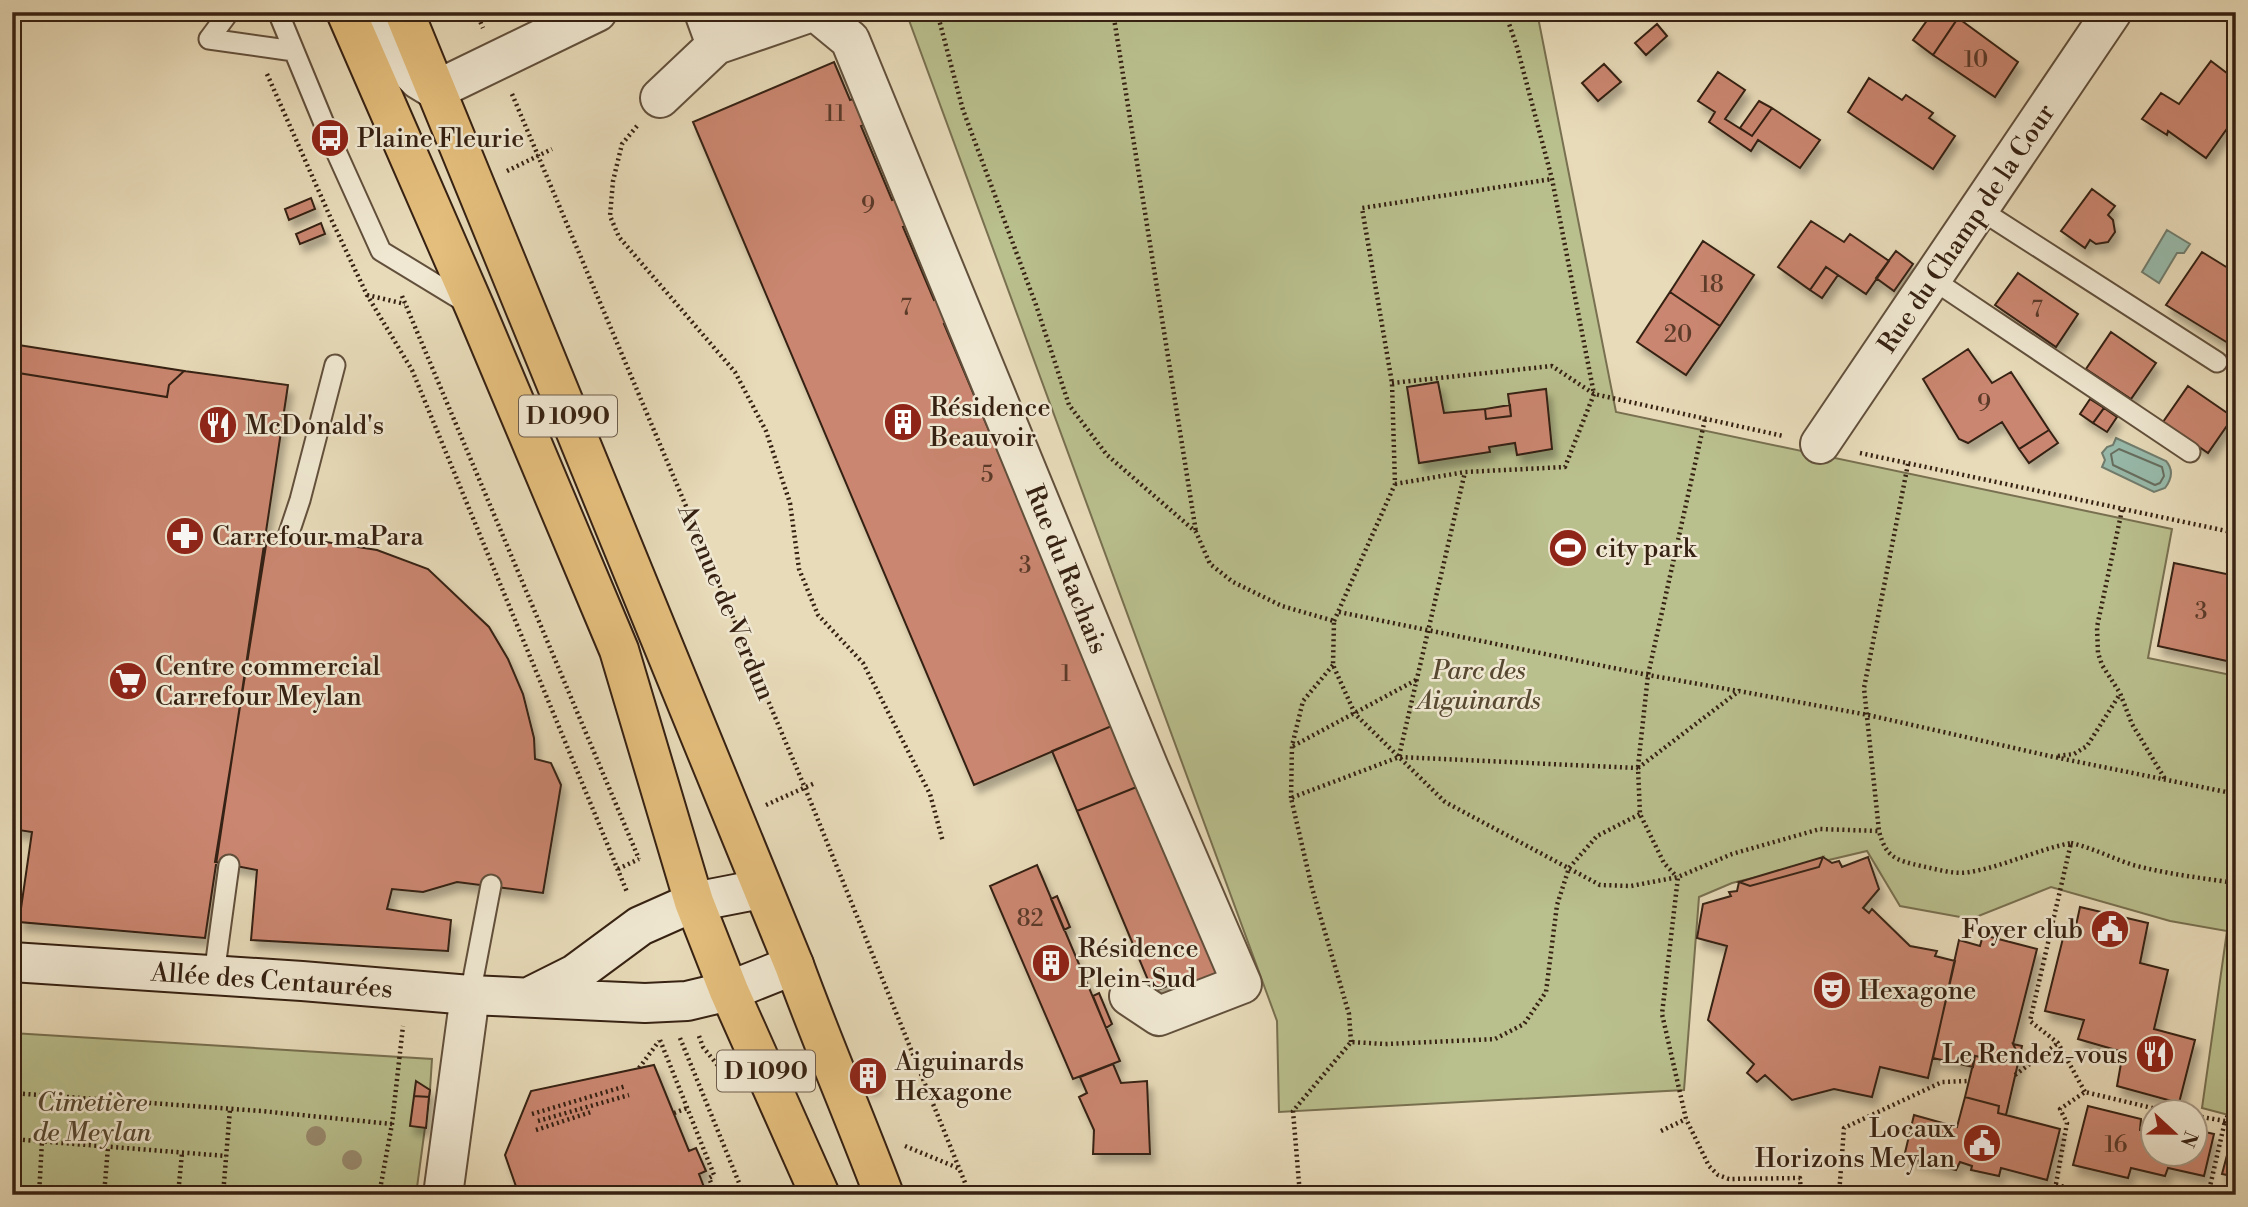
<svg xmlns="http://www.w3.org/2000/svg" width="2248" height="1207" viewBox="0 0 2248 1207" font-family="'Libre Bodoni',serif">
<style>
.green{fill:#b9bf8d;stroke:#787050;stroke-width:2}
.water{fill:#98bbac;stroke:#717d6e;stroke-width:2}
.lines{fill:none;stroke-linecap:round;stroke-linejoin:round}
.shore{stroke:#676e5f;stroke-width:2}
.building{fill:#ca866f;stroke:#362112;stroke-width:2;filter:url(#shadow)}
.lane-casing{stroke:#62503c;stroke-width:23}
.street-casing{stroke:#62503c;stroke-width:42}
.secondary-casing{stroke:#362112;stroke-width:42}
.primary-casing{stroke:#362112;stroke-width:42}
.path{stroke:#362112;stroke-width:4.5;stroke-dasharray:2 3.5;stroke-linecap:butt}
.lane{stroke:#f0e8d2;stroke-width:19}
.street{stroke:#f0e8d2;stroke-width:38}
.secondary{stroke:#f0e8d2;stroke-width:38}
.primary{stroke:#e4be7c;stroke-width:38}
.tree{fill:#988a6e}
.labels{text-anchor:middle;stroke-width:5;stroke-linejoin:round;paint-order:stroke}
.number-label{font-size:23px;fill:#5b3a29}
.shield{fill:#f0e8d2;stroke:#6e5d4c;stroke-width:2}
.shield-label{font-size:24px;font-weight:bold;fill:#362112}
.poi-label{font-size:26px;fill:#362112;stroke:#f0e8d2;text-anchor:start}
.street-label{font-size:26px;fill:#362112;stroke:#f0e8d2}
.park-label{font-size:26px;font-style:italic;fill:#574831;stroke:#f0e8d2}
</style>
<defs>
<filter id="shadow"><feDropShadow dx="4.5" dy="8" stdDeviation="3.5" flood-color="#0004"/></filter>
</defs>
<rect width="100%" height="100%" fill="#e8dbb9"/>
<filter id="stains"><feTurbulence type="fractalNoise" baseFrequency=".00286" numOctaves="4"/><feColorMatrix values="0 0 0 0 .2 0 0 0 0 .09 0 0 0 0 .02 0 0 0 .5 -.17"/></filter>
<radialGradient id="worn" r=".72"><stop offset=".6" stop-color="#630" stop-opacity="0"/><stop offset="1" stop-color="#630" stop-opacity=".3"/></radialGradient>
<!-- green -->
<path class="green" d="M906 12H1537L1616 412 2172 529 2148 658 2236 676 2232 708 2236 712V1117L2202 1108 2227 931 2170 921 2051 887 1971 919 1900 906 1867 851 1732 883 1699 897 1684 1090 1279 1112 1277 1021Z
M12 1033 432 1059 430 1090 416 1195H12Z"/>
<!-- water -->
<path class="water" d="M2167 230 2190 244 2184 253H2177L2159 283 2142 272Z
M2116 438 2166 461C2174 470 2171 480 2165 488L2154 492 2102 467 2105 460 2102 453 2107 447 2113 445Z"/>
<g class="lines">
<!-- shore -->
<path class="shore" d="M2119 449 2162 467 2164 476 2160 483 2155 485 2113 465 2111 454Z"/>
</g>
<!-- building -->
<path class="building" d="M1933 12H1949L1958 18 1933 55 1913 40Z
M1958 18 2018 62 1995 97 1933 55Z
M1657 24 1667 36 1646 55 1635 43Z
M2211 61 2236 80V116L2206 158 2168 131 2167 135 2142 119 2161 93 2179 104Z
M834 62 850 100 853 99 864 125 861 126 892 200 895 199 907 226 903 227 934 300 938 299 948 323 944 324 1001 459 1004 458 1114 725 974 785 693 122Z
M1604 64 1621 82 1598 101 1582 83Z
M1718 72 1745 90 1725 119 1752 136 1772 108 1820 140 1800 168 1758 140 1751 151 1709 122 1715 112 1698 101Z
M1869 78 1902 100 1906 95 1933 113 1929 118 1955 136 1933 169 1848 112Z
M1759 101 1772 108 1752 136 1740 128Z
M2092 189 2115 206 2108 215 2113 220 2115 232 2108 242 2096 244 2090 240 2085 248 2061 231Z
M311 198 315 209 289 220 285 209Z
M1811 221 1844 242 1850 234 1889 261 1866 294 1826 267 1810 290 1778 267Z
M321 223 325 234 300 244 296 234Z
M1703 241 1754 275 1720 326 1670 292Z
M1896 251 1913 264 1894 291 1876 278Z
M2202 252 2236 273V299L2232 305 2236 307V331L2228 343 2166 305Z
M1826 267 1838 275 1822 298 1810 290Z
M2018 273 2078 314 2056 347 1995 305Z
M1670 292 1720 326 1686 375 1637 342Z
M2111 332 2156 363 2131 399 2086 369Z
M12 344 184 371 169 385 167 397 12 372Z
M1968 349 1992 383 2011 372 2049 430 2019 449 2002 422 1968 443 1959 439 1923 379Z
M184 371 288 385 205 938 19 922 32 832 12 829V372L167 397 169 385Z
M1438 382 1444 413 1485 409 1486 419 1511 416 1508 394 1546 389 1552 449 1517 455 1515 443 1489 447 1490 452 1419 463 1407 387Z
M2188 386 2233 417 2208 453 2163 422Z
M2090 399 2104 408 2093 423 2080 414Z
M1510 405 1511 416 1486 419 1485 409Z
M2104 408 2117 417 2107 432 2093 423Z
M2049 430 2058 443 2029 463 2019 449Z
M268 533 377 550 428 569 489 627 508 659 523 694 534 738 535 759 551 763 561 785 543 893 457 882 423 892 392 889 387 909 451 920 448 951 251 940 257 870 215 862Z
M2174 563 2236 576V663L2158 646Z
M1114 725 1139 786 1077 811 1052 751Z
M1139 786 1223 982 1200 992 1193 975 1153 992 1077 811Z
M1823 857 1832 863 1839 861 1842 867 1868 857 1879 889 1863 908 1869 913 1872 909 1910 946 1937 951 1935 956 1955 961 1928 1078 1880 1067 1872 1097 1834 1089 1792 1100 1765 1075 1757 1082 1747 1073 1754 1064 1708 1020 1727 946 1697 938 1703 904 1731 896 1729 892 1737 891 1739 882 1750 886 1819 867Z
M1823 857 1819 867 1750 886 1739 882Z
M1037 865 1120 1061 1073 1079 990 886Z
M1057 896 1070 927 1064 930 1051 899Z
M2080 907 2148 923 2140 963 2168 970 2154 1029 2195 1040 2179 1103 2117 1086 2123 1052 2078 1039 2084 1020 2045 1011 2064 934 2074 935Z
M1983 935 2037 949 2013 1044 2016 1050 2011 1058 2002 1061 1975 1056 1973 1067 1933 1058 1959 940 1980 946Z
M1099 993 1112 1024 1106 1028 1093 996Z
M2013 1044 2022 1046 2006 1115 1998 1113 1999 1106 1965 1097 1975 1056 2002 1061 2011 1058 2016 1050Z
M869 1064 877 1085 868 1088 860 1067Z
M1113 1064 1121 1083 1147 1081 1150 1154H1093L1094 1130 1079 1097 1087 1093 1080 1077Z
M654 1065 689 1151 696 1148 706 1171 699 1174 707 1195H519L505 1155 531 1091Z
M416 1081 430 1090 429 1097 414 1096Z
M414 1096 429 1097 426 1128 410 1126Z
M1965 1097 1999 1106 1998 1113 2060 1129 2047 1180 2001 1168 1999 1176 1971 1170 1972 1166 1960 1162 1956 1170 1904 1157 1914 1115 1957 1127Z
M2088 1106 2141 1119 2140 1130 2154 1134V1154H2196V1130L2214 1134 2204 1176 2168 1168 2165 1176 2131 1168 2128 1178 2073 1165Z
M2234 1129 2236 1130V1177L2222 1174Z"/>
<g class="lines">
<!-- lane casing -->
<g class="lane-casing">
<path id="lane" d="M278 12 330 138 381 251 468 304
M209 39 294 51
M209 39 229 12
M1979 209 2217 362
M1932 279 2190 452
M288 536 300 500 335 365
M214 975 229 865
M470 995 491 885"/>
</g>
<!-- street casing -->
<g class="street-casing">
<path id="street" d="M354 12 418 79 436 90 597 12
M704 12 716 45 812 12
M816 12 850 40 1149 768 1242 984 1159 1016 1129 996
M660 98 716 45
M1820 444 2112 12
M443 1195 470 995"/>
</g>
<!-- secondary casing -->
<g class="secondary-casing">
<path id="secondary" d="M12 962 302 981 470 995 645 1003 687 1001 729 991 794 965
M533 995 575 974 640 926 694 902 761 889"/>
</g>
<!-- primary casing -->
<g class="primary-casing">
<path id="primary" d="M346 12 475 308 619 650 694 902 729 991 820 1195
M404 12 794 965C822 1042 855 1118 884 1195"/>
</g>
<!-- path -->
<path class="path" d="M476 12 483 28
M937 12 963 110 1036 305 1069 405 1107 455 1196 532 1210 564 1233 582 1282 606 1334 621 1333 665 1355 714 1445 802 1600 885 1631 886 1678 877
M1113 12 1196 532
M267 74 332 221 367 295 412 370 627 892
M512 94 805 788 970 1195
M637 126 622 144 613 181 610 216 619 237 735 372 766 431 790 503 799 569 818 615 863 663 930 794 943 842
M507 171 552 149
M367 295 405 304
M402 296 639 859
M1392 383 1552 366 1594 394 1783 436
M1860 453 2236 533
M1908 464 1864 688 1879 831C1886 858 1896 860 1921 866 1937 869 1954 875 1970 872 2005 866 2036 850 2071 843L2030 1021 2058 1043 2085 1092
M1395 484 1465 472 1565 467 1594 394 1552 179 1517 47 1505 12
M2122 510 2097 627 2098 653 2102 665 2120 693 2132 724 2165 779
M1339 612 1648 675 1738 691
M1334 621 1395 484 1392 383 1362 208 1552 179
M1293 746 1418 679
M1399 756 1465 472
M2058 756 2074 754 2087 746 2120 694
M1638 767 1648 675 1705 419
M1638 768 1739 691 1868 715 2054 757 2236 794
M1291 798 1292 746 1303 701 1333 665
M766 805 815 783
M2071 843C2093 848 2112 858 2133 865 2167 874 2201 878 2236 883
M618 869 639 859
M699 1036 703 1047 719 1067
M680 1038 744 1195
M660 1040 714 1175 709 1178 716 1195
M1351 1042 1349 1014 1312 888 1291 798 1399 757 1638 768 1640 814 1664 863 1677 877
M639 1068 659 1041
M2015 1075 2058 1043
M12 1093 261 1111 392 1124
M674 1113 687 1108
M532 1114 626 1086
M2196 1116 2225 1121 2236 1101
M538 1121 629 1095
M536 1130 591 1112
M1661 1131 1686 1119
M12 1139 226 1156
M905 1146 958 1168
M2056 1185 2105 1195
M39 1195 42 1141
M104 1195 108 1147
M178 1195 182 1153
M223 1195 230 1109
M379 1195 392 1124 403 1026
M1300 1195 1293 1111 1351 1042 1385 1044 1495 1039 1524 1024 1546 992 1557 905 1569 868 1597 836 1640 814
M1801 1195 1800 1178 1729 1179 1718 1175 1709 1166 1686 1119 1662 1014 1678 877 1732 854 1820 829 1879 831
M1839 1195 1844 1128 1942 1082 1969 1081
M2054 1195 2067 1123 2060 1109 2085 1092 2169 1112
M2208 1195 2225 1121"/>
<!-- lane -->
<use href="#lane" class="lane"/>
<!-- street -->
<use href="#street" class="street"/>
<!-- secondary -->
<use href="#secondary" class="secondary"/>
<!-- primary -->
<use href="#primary" class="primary"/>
</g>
<!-- trees -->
<g class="tree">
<circle cx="316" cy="1136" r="10"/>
<circle cx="352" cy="1160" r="10"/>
</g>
<!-- icons -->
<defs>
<g id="bus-disc" transform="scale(2.0125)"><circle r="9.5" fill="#8f2418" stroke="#f0e8d2"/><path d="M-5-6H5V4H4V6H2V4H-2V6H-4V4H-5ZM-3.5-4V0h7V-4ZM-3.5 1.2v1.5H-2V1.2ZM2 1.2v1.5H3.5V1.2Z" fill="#fff"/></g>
<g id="building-disc" transform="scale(2.0125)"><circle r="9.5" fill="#8f2418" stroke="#f0e8d2"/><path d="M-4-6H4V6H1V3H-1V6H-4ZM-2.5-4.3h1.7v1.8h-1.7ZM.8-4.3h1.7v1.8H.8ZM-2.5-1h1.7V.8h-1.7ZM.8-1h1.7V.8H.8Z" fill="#fff"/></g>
<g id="restaurant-disc" transform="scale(2.0125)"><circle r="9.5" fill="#8f2418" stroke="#f0e8d2"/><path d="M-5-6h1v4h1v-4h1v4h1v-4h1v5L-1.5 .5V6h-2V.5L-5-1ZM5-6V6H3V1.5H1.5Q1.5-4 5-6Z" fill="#fff"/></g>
<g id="pharmacy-disc" transform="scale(2.0125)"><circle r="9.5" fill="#8f2418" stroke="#f0e8d2"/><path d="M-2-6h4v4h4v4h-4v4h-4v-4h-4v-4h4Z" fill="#fff"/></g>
<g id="stadium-disc" transform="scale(2.0125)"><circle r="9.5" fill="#8f2418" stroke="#f0e8d2"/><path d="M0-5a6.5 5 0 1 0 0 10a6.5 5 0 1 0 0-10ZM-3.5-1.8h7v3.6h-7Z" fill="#fff"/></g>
<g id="supermarket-disc" transform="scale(2.0125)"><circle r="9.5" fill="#8f2418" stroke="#f0e8d2"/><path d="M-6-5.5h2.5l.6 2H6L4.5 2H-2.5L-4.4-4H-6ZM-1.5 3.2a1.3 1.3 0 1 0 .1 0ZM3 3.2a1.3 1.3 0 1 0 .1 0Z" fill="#fff"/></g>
<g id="civic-disc" transform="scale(2.0125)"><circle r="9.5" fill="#8f2418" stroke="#f0e8d2"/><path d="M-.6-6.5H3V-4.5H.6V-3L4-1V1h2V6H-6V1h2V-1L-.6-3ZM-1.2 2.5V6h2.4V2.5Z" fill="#fff"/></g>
<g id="theatre-disc" transform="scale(2.0125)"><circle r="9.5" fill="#8f2418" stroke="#f0e8d2"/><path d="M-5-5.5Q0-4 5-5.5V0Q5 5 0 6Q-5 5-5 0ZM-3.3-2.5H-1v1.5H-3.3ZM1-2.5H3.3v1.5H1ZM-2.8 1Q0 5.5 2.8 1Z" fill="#fff"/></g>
</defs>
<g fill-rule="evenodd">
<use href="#bus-disc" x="330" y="138"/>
<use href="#building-disc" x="903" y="422"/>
<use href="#restaurant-disc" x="218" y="425"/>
<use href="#pharmacy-disc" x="185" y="536"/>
<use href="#stadium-disc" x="1568" y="548"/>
<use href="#supermarket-disc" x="128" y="681"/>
<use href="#civic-disc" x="2110" y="929"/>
<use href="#building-disc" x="1051" y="963"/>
<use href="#theatre-disc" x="1832" y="990"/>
<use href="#restaurant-disc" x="2155" y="1054"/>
<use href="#building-disc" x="868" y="1076"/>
<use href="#civic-disc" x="1982" y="1143"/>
</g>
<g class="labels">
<!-- number labels -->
<g class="number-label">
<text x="1976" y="67">10</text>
<text x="835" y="121">11</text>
<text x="868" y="213">9</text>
<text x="1712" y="292">18</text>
<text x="906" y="315">7</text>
<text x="2037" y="317">7</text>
<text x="1678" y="342">20</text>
<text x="1984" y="411">9</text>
<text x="987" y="482">5</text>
<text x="1025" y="573">3</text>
<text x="2201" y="619">3</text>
<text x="1066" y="681">1</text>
<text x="1030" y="926">82</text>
<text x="2116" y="1152">16</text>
</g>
<!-- shield labels -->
<g class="shield">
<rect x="519" y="395.5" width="98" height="41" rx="5"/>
<rect x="717" y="1050.5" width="98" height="41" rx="5"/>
</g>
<g class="shield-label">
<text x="568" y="424">D 1090</text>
<text x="766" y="1079">D 1090</text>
</g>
<!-- poi labels -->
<g class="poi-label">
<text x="357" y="147">Plaine Fleurie</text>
<text x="930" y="416">Résidence<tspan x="930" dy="30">Beauvoir</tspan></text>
<text x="245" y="434">McDonald's</text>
<text x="212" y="545">Carrefour maPara</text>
<text x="1595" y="557">city park</text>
<text x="155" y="675">Centre commercial<tspan x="155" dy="30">Carrefour Meylan</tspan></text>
<text x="2083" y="938" text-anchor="end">Foyer club</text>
<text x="1078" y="957">Résidence<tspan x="1078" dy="30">Plein-Sud</tspan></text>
<text x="1859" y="999">Hexagone</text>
<text x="2128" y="1063" text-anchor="end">Le Rendez-vous</text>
<text x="895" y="1070">Aiguinards<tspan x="895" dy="30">Hexagone</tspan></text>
<text x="1955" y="1137" text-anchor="end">Locaux<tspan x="1955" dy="30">Horizons Meylan</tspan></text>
</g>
<!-- street labels -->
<g class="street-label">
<text transform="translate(1966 228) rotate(-56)" y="9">Rue du Champ de la Cour</text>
<text transform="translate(1067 569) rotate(68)" y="9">Rue du Rachais</text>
<text transform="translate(727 602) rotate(67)" y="9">Avenue de Verdun</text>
<text transform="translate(272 980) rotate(4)" y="9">Allée des Centaurées</text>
</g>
<!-- park labels -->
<g class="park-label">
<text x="1479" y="679">Parc des<tspan x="1479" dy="30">Aiguinards</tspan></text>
<text x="92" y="1111">Cimetière<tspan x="92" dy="30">de Meylan</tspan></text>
</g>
</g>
<!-- margin -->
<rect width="2248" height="1207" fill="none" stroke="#e8dbb9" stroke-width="42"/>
<rect x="14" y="14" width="2220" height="1179" fill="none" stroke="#362112" stroke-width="3.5"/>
<rect x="21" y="21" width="2206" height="1165" fill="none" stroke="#362112" stroke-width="2"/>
<!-- north arrow -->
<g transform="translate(2174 1133) rotate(112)"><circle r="33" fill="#f0e8d2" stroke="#a69885" stroke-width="2"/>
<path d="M0-5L12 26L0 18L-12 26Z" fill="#8f2418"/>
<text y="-10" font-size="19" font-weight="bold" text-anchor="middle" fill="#362112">N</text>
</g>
<rect width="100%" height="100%" filter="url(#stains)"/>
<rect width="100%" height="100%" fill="url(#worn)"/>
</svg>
